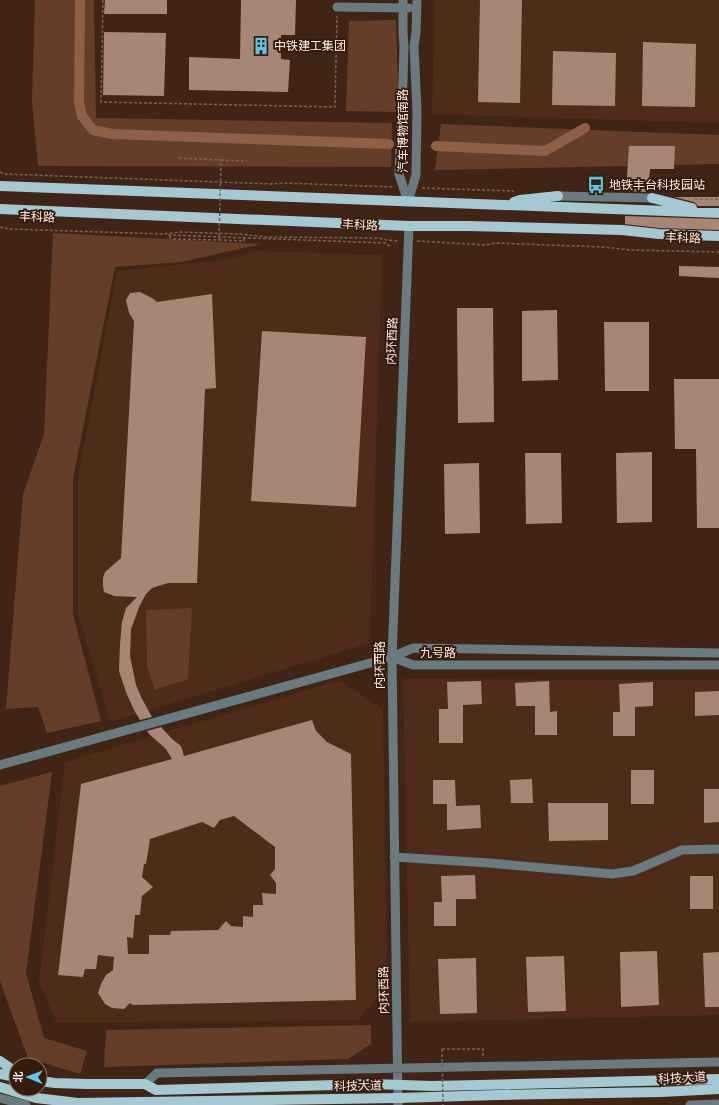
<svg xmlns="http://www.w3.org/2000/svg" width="719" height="1105" viewBox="0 0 719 1105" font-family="Lora,'Noto Sans SC',serif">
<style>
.built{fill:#4e2c19}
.green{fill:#653e29}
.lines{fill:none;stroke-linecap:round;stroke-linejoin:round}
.canal{stroke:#8f6046;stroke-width:10}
.building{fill:#a88675;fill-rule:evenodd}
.path{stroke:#796255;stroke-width:1.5;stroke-dasharray:3 2;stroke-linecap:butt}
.minor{stroke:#697a80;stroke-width:9}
.major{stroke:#a5c9d3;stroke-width:10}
.path-bridge{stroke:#796255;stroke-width:1.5;stroke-dasharray:3 2;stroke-linecap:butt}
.labels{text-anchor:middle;stroke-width:4;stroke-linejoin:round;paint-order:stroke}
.poi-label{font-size:12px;fill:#feefe8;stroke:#351b0c;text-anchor:start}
.street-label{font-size:12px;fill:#feefe8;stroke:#351b0c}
</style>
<rect width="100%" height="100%" fill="#402516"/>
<!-- built -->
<path class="built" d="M435 0H719V123L432 114Z
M258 251 382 255 370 643 110 722 78 614V478L117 271 224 260Z
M403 679 719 680V1015L410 1022Z
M340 680 383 709 387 983 359 1020 57 1023 39 982 65 762Z"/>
<!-- green -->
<path class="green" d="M35 0H94L96 118 392 123 391 167 38 166 32 101Z
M396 20 399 112 346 111 349 21Z
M441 124 719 135V164L435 170Z
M53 233 261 244 181 262 115 267 73 479V614L101 721 47 733 38 707 6 709 23 494 44 434Z
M192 608 188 679 155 690 147 667 146 610Z
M52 772 26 973 44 1038 87 1051 80 1074 28 1058 0 981V786Z
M371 1025V1044L348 1059 104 1067 106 1030Z"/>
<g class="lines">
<!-- canal -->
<path class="canal" d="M80 0 79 102 82 116 93 130 112 134 389 144
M436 146 545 151 585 128"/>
</g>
<!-- building -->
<path class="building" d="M105 0H167V14H104Z
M241 0H296L295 35H281V59L290 60 288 92 189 90V57L240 59Z
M480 0H522L520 103 478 102Z
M104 32 166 33 164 96 103 95Z
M643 42 696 44 695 107 642 106Z
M553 51 616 53 615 106 552 105Z
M629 146H675L674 169H650L648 192 626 191Z
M674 197H719V206H698L694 202Z
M625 216 719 219V230L659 228 625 224Z
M679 266 719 267V278L679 276Z
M140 292 152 298 157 302 212 294 216 388 205 389 197 583H168L152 588 146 594 140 605 131 629 130 656 136 685 141 697 152 717 140 720 134 710 126 692 119 671 120 644 122 622 126 608 137 597 114 596 104 592 103 586V578L105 572 121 558 134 321 129 313 126 300 130 293Z
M457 308H493L494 422 458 423Z
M557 310 558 380 522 381V311Z
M604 322H649V391H605Z
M262 331 366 337 356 507 251 501Z
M674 379H719V528H697L696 449H675Z
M652 452V522L617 523 616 453Z
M525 453H561L562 523 526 524Z
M479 463 480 533 445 534 444 464Z
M481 681 482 704 463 705V743H439V709H448L447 682Z
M549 681 550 712 557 711V735H535V706H516L515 683Z
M653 682V706L635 707V736H613V712H620L619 684Z
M719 691V715L695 716V692Z
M312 720 316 731 327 742 351 754 356 1000 133 1005 130 1003 124 1009 112 1008 105 1004 98 993 101 984 106 975 113 970 114 957 98 955 96 969H85L83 977 58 975 81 784 172 759 166 749 149 734 147 731 161 727 172 739 181 746 184 756ZM234 816 275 847V869L270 875 276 883V894L262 893 263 905H253V917L243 916V927L231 926 226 921 218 930 171 931 170 935H149V954H128L127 937 133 938 135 915H140L142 896 153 887 142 877 144 864H146L150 839 202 822 214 828 220 820Z
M631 770H654V804H631Z
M532 779 533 803H511L510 780Z
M433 780H455L456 806 480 805 481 828 447 830V804H433Z
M704 789H719V822L704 823Z
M548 803H608V840L549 841Z
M475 875 476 899H456V926H434V902H442L441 876Z
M690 876H713V909H690Z
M657 951 659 1005 621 1007 620 952Z
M719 952V1007H705L703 953Z
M564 956 566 1011 528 1012 526 957Z
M476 958 477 1013 440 1014 438 959Z"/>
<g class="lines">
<!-- path -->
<path class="path" d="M103 0 101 102 335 107 337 16
M221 160 247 161
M0 172 6 174 272 184 284 183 394 187
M422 188 514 191
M695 199H719
M0 227 9 229 163 234 181 232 239 234 267 237 378 238 387 240 399 241
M168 235 385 243 391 247
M170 236V238L173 239
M219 240 244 241V238
M417 241 486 245 495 243 604 247 630 250 719 252
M442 1049H483V1057"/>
<!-- minor -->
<path class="minor" d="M403 0V33L404 46 403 82 401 118 399 174 408 202
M337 7 409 8
M558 196 652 198
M408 202 416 175 417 111 414 46 416 33 417 0
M392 657 413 665H719
M0 765 392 657 413 648 719 653
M394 857 489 863 612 874 633 871 682 850 719 849
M145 1084 157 1073 719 1062
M0 1098 26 1105
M398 1105 392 657 409 226
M690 1105 719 1104"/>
<!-- major -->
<path class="major" d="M0 186 719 213
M652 198 692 208
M514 202 520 200 558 196
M0 209 409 226H468L622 230 659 234 719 236
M0 1061 16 1072
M0 1074 16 1077
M40 1081 55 1083 86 1084H145L156 1090 373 1084 432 1086 479 1085 719 1079
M0 1087 36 1098 78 1103 398 1098 498 1095 661 1092 719 1089"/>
<!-- path-bridge -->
<path class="path-bridge" d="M173 239 219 240 221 160 178 158
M442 1049 443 1105"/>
</g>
<!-- icons -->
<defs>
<g id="building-bare" transform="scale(1.38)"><path d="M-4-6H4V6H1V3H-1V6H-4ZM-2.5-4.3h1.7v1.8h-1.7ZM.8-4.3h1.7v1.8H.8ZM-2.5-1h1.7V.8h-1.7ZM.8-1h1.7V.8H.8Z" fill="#5ac8e6" stroke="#351b0c" stroke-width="2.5" paint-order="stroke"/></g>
<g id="bus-bare" transform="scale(1.38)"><path d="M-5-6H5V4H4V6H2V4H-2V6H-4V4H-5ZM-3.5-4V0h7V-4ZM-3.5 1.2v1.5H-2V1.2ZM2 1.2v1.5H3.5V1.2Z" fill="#5ac8e6" stroke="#351b0c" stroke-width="2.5" paint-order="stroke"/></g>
</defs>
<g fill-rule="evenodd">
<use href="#building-bare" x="261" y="46"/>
<use href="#bus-bare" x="596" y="185"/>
</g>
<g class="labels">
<!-- poi labels -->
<g class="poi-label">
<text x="274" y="50">中铁建工集团</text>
<text x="609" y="189">地铁丰台科技园站</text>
</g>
<!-- street labels -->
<g class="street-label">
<text transform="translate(403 131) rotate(-90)" y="4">汽车博物馆南路</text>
<text transform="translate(37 217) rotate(2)" y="4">丰科路</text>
<text transform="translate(360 225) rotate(3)" y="4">丰科路</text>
<text transform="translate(683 238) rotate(2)" y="4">丰科路</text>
<text transform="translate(392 341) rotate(-88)" y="4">内环西路</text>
<text x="438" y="657">九号路</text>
<text transform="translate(380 665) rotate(-90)" y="4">内环西路</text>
<text transform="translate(384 990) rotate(-91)" y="4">内环西路</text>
<text transform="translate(682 1078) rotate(-3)" y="4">科技大道</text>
<text transform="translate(358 1086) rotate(-1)" y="4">科技大道</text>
</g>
</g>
<!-- north arrow -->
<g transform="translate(28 1077) rotate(271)"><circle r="19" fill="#351b0c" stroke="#857064"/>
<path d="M0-3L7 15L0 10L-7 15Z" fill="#5ac8e6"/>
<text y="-6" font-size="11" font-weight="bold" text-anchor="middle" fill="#feefe8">北</text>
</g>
</svg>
